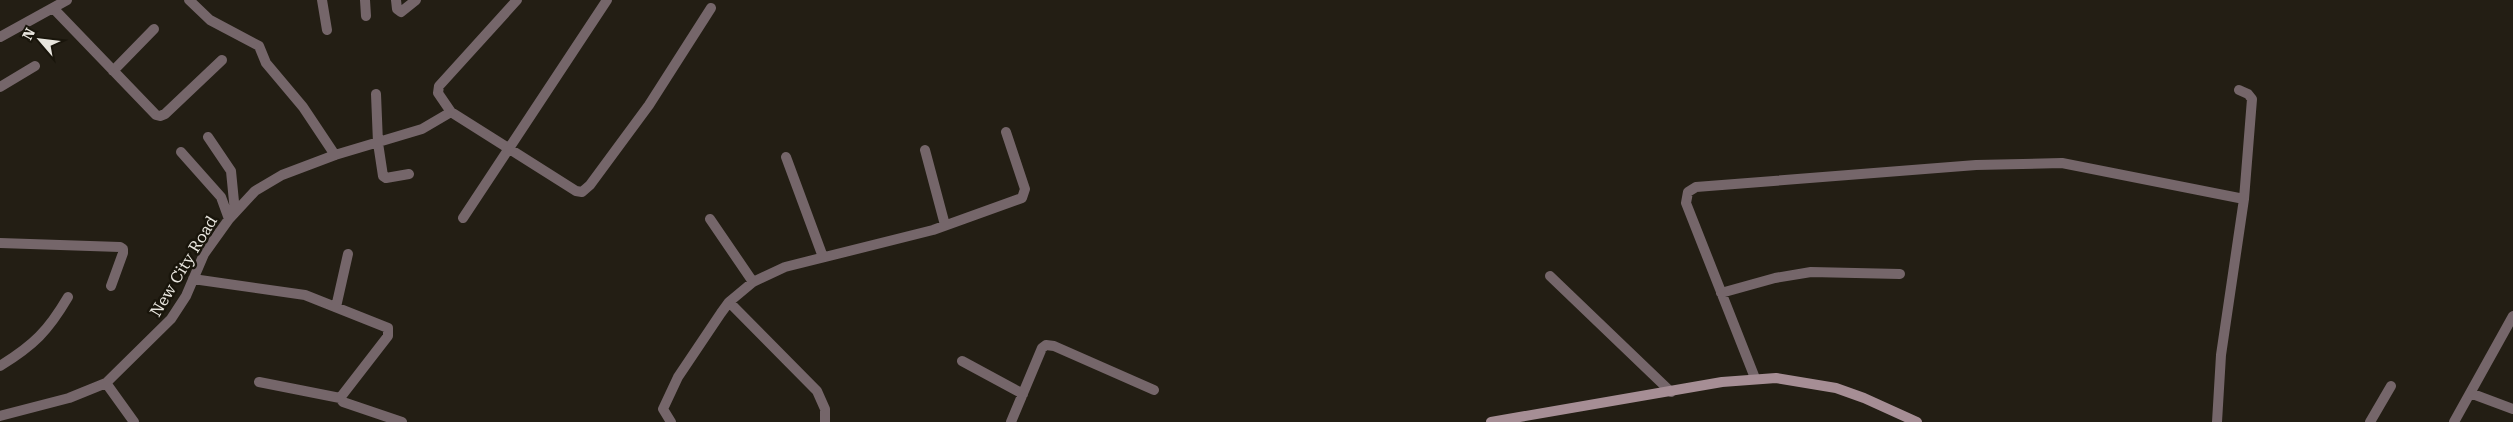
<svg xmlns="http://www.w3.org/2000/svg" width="2513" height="422" viewBox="0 0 2513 422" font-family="'Roboto Serif',serif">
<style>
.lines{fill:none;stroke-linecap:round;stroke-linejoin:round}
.street{stroke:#75666a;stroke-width:10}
.secondary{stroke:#a68e95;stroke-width:10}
.labels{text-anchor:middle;stroke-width:5;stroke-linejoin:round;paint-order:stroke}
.street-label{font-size:16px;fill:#e8e5de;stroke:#19150b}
</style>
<rect width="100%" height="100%" fill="#231e14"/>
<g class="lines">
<!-- street -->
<path class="street" d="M189 0 210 20 259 46 266 63 303 107 335 155
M322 0 327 30
M365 0 366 16
M396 0 397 9 401 12 416 0
M517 0 439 86 438 93 451 112 576 191 582 192 590 185 649 105 711 8
M53 8 156 115 160 116 165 114 222 60
M0 37 67 0
M113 71 154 29
M0 87 35 66
M376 94 378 143 383 176 386 178 409 174
M208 137 231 171 235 212
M925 150 945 225
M181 152 221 197 229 219
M786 157 823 257
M463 218 607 0
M710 219 753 282
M0 243 120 247 123 249V253L111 286
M1550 276 1671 392
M193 279 305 295 388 328V336L340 398 343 402 402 422
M1721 293 1775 278 1811 272 1900 274
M729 302 817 391 825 409V422
M336 307 348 254
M962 361 1023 394
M0 366C34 345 48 331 68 297
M1755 378 1686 203 1688 192 1696 187 1976 165 2062 163 2244 199
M259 382 340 398
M106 383 134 422
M2470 393 2513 409
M0 416 69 398 106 383 171 319 186 296 204 254 229 219 255 191 282 175 335 155 422 129 451 112
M671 422 663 409 678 377 721 313 729 302 753 282 785 267 933 230 1022 198 1025 189 1006 132
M1011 422 1042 348 1046 345 1054 346 1154 390
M2217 422 2221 355 2244 199 2252 99 2248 94 2239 90
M2370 422 2391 386
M2454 422 2513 316"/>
<!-- secondary -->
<path class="secondary" d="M1491 422 1722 382 1776 378 1836 388 1864 398 1917 422"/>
</g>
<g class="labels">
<!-- street labels -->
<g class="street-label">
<text transform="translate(183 266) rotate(-59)" y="6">New City Road</text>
</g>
</g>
<!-- north arrow -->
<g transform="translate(40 40) rotate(298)" stroke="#19150b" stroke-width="4" paint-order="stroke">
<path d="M0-4L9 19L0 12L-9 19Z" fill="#e8e5de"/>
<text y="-8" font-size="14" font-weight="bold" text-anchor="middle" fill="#e8e5de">N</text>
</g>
</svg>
